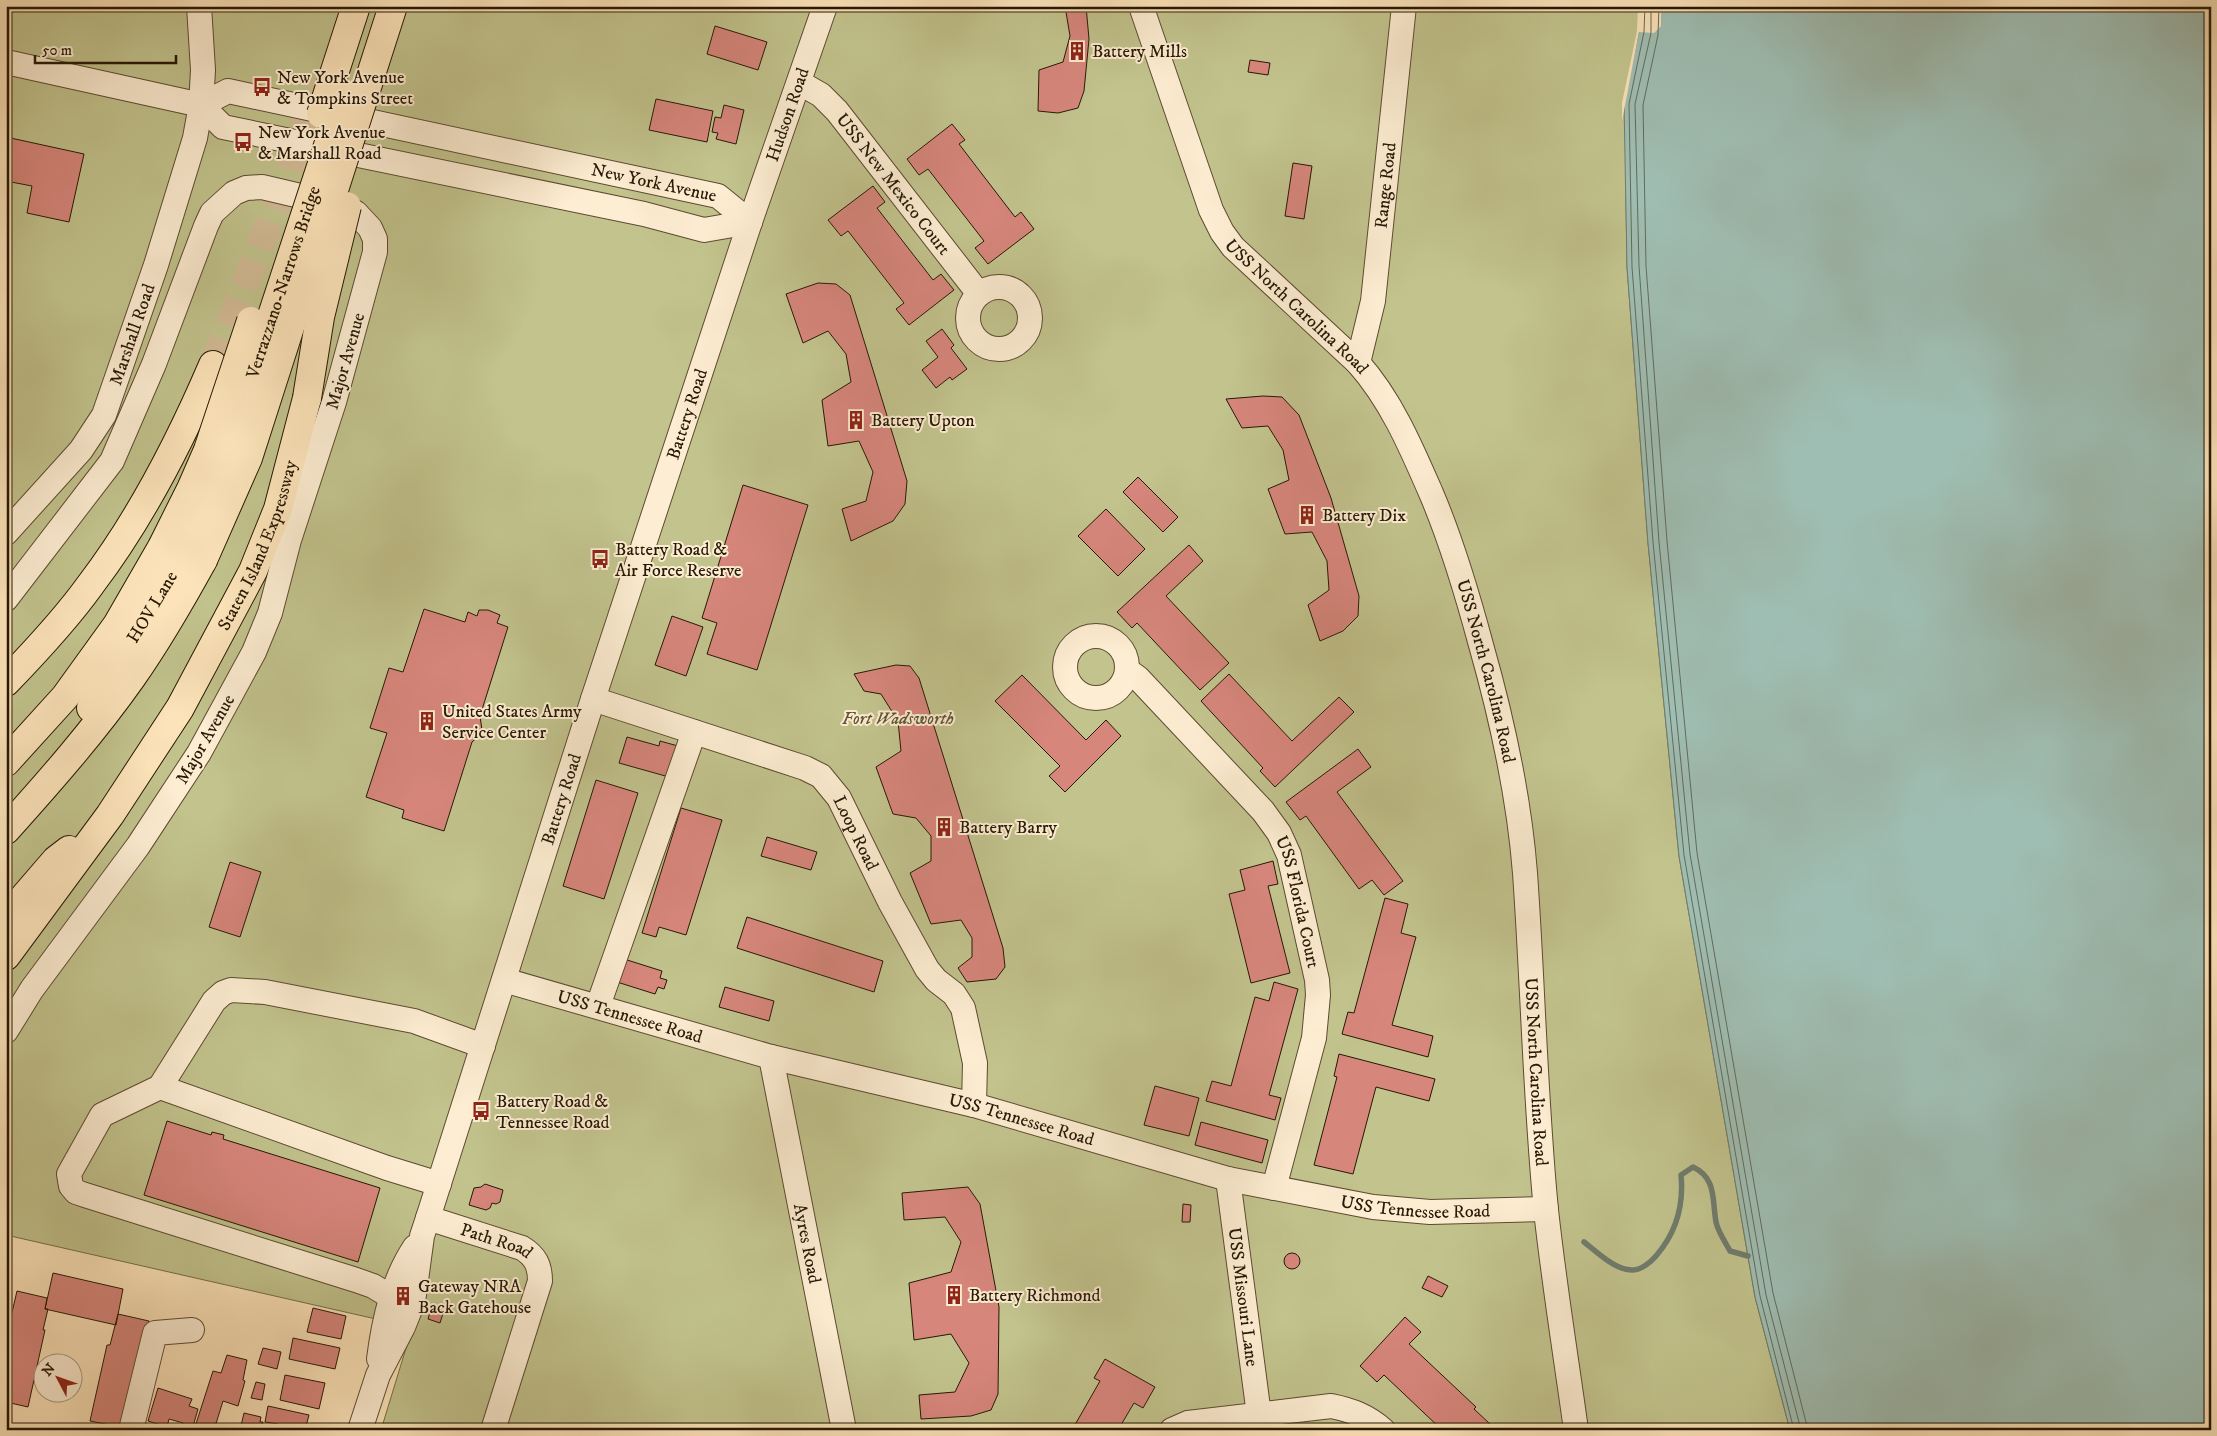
<svg xmlns="http://www.w3.org/2000/svg" width="2217" height="1436" viewBox="0 0 2217 1436" font-family="'IM FELL DW Pica',serif">
<style>
.green{fill:#c2c38d;stroke:#746e48}
.water{fill:#9fbeb3;stroke:#6f7c6d}
.pier{fill:#fce3b9}
.lines{fill:none;stroke-linecap:round;stroke-linejoin:round}
.shore{stroke:#626b5c;stroke-width:1}
.stream{stroke:#6f7c6d;stroke-width:5.5}
.building{fill:#d7867c;stroke:#261804}
.highway-tunnel{stroke:#d1ba95;stroke-width:28;stroke-dasharray:28 14;stroke-linecap:butt}
.minor-casing{stroke:#5c4b31;stroke-width:26}
.highway-casing{stroke:#261804;stroke-width:30}
.minor{stroke:#fdedd2;stroke-width:24}
.highway{stroke:#fce3b9;stroke-width:28}
.highway-bridge-casing{stroke:#261804;stroke-width:30;stroke-linecap:butt}
.highway-bridge{stroke:#fce3b9;stroke-width:28}
.labels{text-anchor:middle;stroke-width:4;stroke-linejoin:round;paint-order:stroke}
.poi-label{font-size:18px;fill:#261804;stroke:#fdedd2;text-anchor:start}
.street-label{font-size:18px;fill:#261804;stroke:#fdedd2}
.park-label{font-size:18px;font-style:italic;fill:#5d5434;stroke:#fdedd2}
</style>
<rect width="100%" height="100%" fill="#fce3b9"/>
<filter id="stains"><feTurbulence type="fractalNoise" baseFrequency=".004" numOctaves="4"/><feColorMatrix values="0 0 0 0 .2 0 0 0 0 .09 0 0 0 0 .02 0 0 0 .5 -.17"/></filter>
<radialGradient id="worn" r=".72"><stop offset=".6" stop-color="#630" stop-opacity="0"/><stop offset="1" stop-color="#630" stop-opacity=".3"/></radialGradient>
<!-- green -->
<path class="green" d="M6 6H1641L1626 197 1627 267 1648 543 1679 856 1755 1297 1790 1430H381L410 1335 376 1319 6 1235Z"/>
<!-- water -->
<path class="water" d="M1640 6H2211V1430H1790L1755 1297 1679 856 1648 543 1627 267 1624 103 1639 31Z"/>
<!-- pier -->
<path class="pier" d="M1638 6H1661V26L1654 33 1639 32 1622 121V103L1637 31Z"/>
<g class="lines">
<!-- shore -->
<path class="shore" d="M1645 6 1644 32 1629 104 1632 267 1653 542 1684 855 1760 1296 1794 1430
M1651 6V33L1635 104 1639 266 1659 542 1690 854 1766 1295 1801 1430
M1659 6 1658 35 1643 105 1646 266 1667 541 1697 853 1773 1293 1808 1430"/>
<!-- stream -->
<path class="stream" d="M1584 1242C1597 1252 1616 1271 1633 1270 1641 1270 1651 1262 1656 1256 1676 1233 1684 1206 1681 1175L1693 1167C1717 1178 1712 1201 1716 1222 1718 1232 1726 1243 1730 1251L1748 1256"/>
</g>
<!-- building -->
<path class="building" d="M1065 6H1086L1089 39 1084 91 1078 108 1058 113 1038 111 1039 70 1063 62 1070 36Z
M715 26 767 42 758 70 707 54Z
M1250 60 1270 63 1268 75 1248 72Z
M656 99 713 111 707 142 649 130Z
M724 105 744 110 736 144 716 139 718 133 712 132 715 117 721 118Z
M952 124 965 140 959 144 1015 217 1021 212 1034 229 988 264 975 248 984 241 928 169 919 175 907 159Z
M6 137 84 154 69 222 27 213 32 186 6 181Z
M1293 163 1312 166 1304 219 1285 216Z
M873 186 885 202 877 208 933 280 941 274 954 290 909 325 896 309 904 303 848 231 841 236 828 220Z
M818 283 836 284 850 295 907 481 905 504 893 521 851 541 842 509 866 501 873 472 859 441 828 446 822 400 851 382 846 354 828 331 803 343 786 294Z
M942 329 954 345 951 348 967 369 952 380 950 377 936 388 922 370 938 357 926 341Z
M1263 396 1282 397 1299 415 1331 498 1359 596 1358 616 1343 631 1320 641 1308 605 1329 590 1327 561 1312 532 1285 534 1268 489 1289 480 1283 450 1268 426 1242 428 1226 399Z
M1138 477 1178 517 1163 532 1123 492Z
M743 485 808 505 757 670 707 654 717 623 702 618Z
M1106 509 1145 549 1118 576 1078 536Z
M1189 545 1203 561 1166 596 1229 663 1200 690 1137 623 1132 628 1117 612Z
M424 609 465 622 468 612 477 616 479 610H488L500 615 497 623 508 627 480 716 482 730 479 736 472 742 444 831 402 818 404 810 366 797 387 733 370 728 389 668 403 672Z
M672 616 703 627 686 676 655 665Z
M896 665 910 666 919 678 1003 948 1005 967 996 979 967 982 958 968 972 957V938L961 920 931 924 910 873 931 861V836L916 818 893 814 876 767 901 751 898 721 881 694 864 691 854 674Z
M1229 674 1292 741 1339 697 1354 712 1275 787 1260 771 1263 768 1201 701Z
M1022 675 1086 740 1106 720 1121 736 1065 792 1049 776 1060 766 995 701Z
M627 737 659 746 660 741 678 746 669 777 619 763Z
M1358 749 1371 767 1337 792 1403 881 1384 895 1372 880 1359 889 1306 816 1300 820 1286 802Z
M596 780 638 793 604 899 563 886Z
M681 808 722 820 686 935 659 927 656 937 642 933Z
M767 837 817 852 811 870 761 856Z
M1273 861 1278 884 1268 886 1290 973 1251 983 1229 894 1245 890 1240 870Z
M230 862 261 872 240 937 209 927Z
M1385 898 1408 904 1401 933 1416 937 1392 1025 1433 1036 1428 1057 1342 1034 1348 1012 1354 1013Z
M747 917 883 961 874 992 737 948Z
M624 959 662 971 660 978 667 980 664 989 658 987 655 994 617 982Z
M1274 982 1298 989 1269 1095 1281 1098 1275 1120 1206 1101 1212 1081 1231 1086 1255 997 1269 1001Z
M725 987 774 1001 769 1021 719 1007Z
M1339 1054 1435 1079 1429 1101 1376 1087 1353 1174 1314 1165 1337 1077 1334 1076Z
M1155 1086 1199 1098 1189 1136 1144 1125Z
M167 1121 211 1135 212 1132 224 1135 223 1139 380 1188 358 1262 144 1195Z
M1201 1122 1268 1140 1262 1163 1195 1145Z
M485 1184 503 1190 500 1202 496 1204 492 1203 490 1208 486 1210 469 1205 474 1188 481 1187Z
M968 1187 980 1204 999 1307 998 1394 991 1410 971 1416 921 1419 919 1395 955 1392 969 1363 951 1334 914 1340 909 1283 951 1272 961 1242 945 1217 904 1220 902 1193Z
M1183 1204 1191 1205 1190 1222H1182Z
M1284 1261a8 8 0 1 1 16 0a8 8 0 1 1-16 0Z
M53 1273 123 1289 116 1325 45 1309Z
M1428 1276 1448 1286 1442 1297 1422 1288Z
M17 1291 47 1298 45 1309H48L43 1330H45L28 1407 6 1402V1338Z
M432 1306 444 1310 440 1323 428 1319Z
M313 1308 346 1316 341 1339 307 1332Z
M118 1314 149 1321 125 1428 90 1421 107 1345H110Z
M1405 1317 1421 1332 1409 1344 1476 1407 1474 1409 1490 1424 1484 1430H1442L1384 1375 1377 1382 1360 1366Z
M293 1338 340 1348 335 1369 289 1359Z
M263 1348 281 1352 277 1369 258 1364Z
M227 1355 247 1360 243 1380 245 1381 238 1406 223 1401 214 1430H194L213 1371 221 1373Z
M1105 1359 1155 1387 1143 1408 1134 1403 1118 1430H1072L1100 1381 1094 1378Z
M285 1375 325 1383 319 1409 280 1400Z
M256 1382 265 1384 262 1400 251 1398Z
M158 1388 192 1399 189 1406 198 1409 192 1430 181 1428 183 1423 169 1419 167 1427 148 1421Z
M268 1406 309 1415 305 1430H276L278 1424 265 1422Z
M244 1413 261 1417 260 1422H263L261 1430H240Z"/>
<g class="lines">
<!-- highway-tunnel -->
<path class="highway-tunnel" d="M213 365 275 208 319 84"/>
<!-- minor casing -->
<g class="minor-casing">
<g id="minor">
<path id="s1" d="M1141 6 1211 210 1222 232 1233 247 1358 363C1391 400 1411 447 1431 493 1452 542 1467 593 1481 645 1502 719 1519 796 1525 873 1533 985 1535 1098 1546 1210 1554 1284 1566 1357 1576 1430"/>
<path d="M6 62 201 105 223 127 644 214 704 230 750 222"/>
<path id="s2" d="M800 83 821 95 837 111 979 294"/>
<path id="s3" d="M201 105 228 91 718 196 750 222"/>
<circle cx="999" cy="318" r="31"/>
<path id="s4" d="M1358 363 1373 301 1404 6"/>
<path id="s5" d="M6 533 81 450 104 415 156 265 195 138 201 105 203 70 199 6"/>
<path d="M6 599 112 461 154 364 206 226 212 213 234 193 246 188 262 187 343 206 356 213 370 228 375 239V252L334 402 289 540 270 613 254 652 199 753 138 846 32 989 6 1031"/>
<circle cx="1096" cy="667" r="31"/>
<path id="s6" d="M1127 670 1138 678 1263 811 1279 833 1289 855 1317 980 1318 995 1314 1038 1274 1188"/>
<path id="s7" d="M593 699 805 768 821 776 839 798 890 902 927 969 936 980 954 994 963 1008 975 1063 974 1105"/>
<path id="s8" d="M504 980 771 1057 974 1105 1228 1179 1373 1207 1430 1212 1546 1209"/>
<path d="M598 1006 694 732"/>
<path id="s9" d="M771 1057 844 1430"/>
<path d="M160 1087 387 1168 439 1184"/>
<path id="s10" d="M1228 1179 1259 1415"/>
<path id="s11" d="M428 1218 522 1248C535 1256 540 1265 540 1281L493 1430"/>
<path d="M391 1297 373 1286 356 1280 85 1195 76 1192 71 1186 69 1174 102 1115 160 1087 214 1001 223 993 231 990 265 992 414 1021 483 1046"/>
<path d="M379 1359C384 1319 393 1280 415 1247"/>
<path d="M131 1430 155 1333 192 1330"/>
<path id="s12" d="M360 1430 378 1375 403 1327 413 1302 422 1236 428 1218 593 699 750 222 825 6"/>
<path d="M1172 1430 1188 1423 1331 1406C1351 1410 1367 1416 1383 1430"/>
</g>
</g>
<!-- highway casing -->
<g class="highway-casing">
<g id="highway">
<path d="M6 682C36 651 66 619 91 584 142 517 180 442 213 365"/>
<path id="s13" d="M91 708C120 656 154 607 183 554"/>
<path d="M6 762 65 697 117 625 162 547"/>
<path d="M6 830C50 781 94 731 132 677 158 640 181 600 203 560"/>
<path d="M6 918 56 860 69 850"/>
<path id="s14" d="M6 956 110 815 180 708 253 571 278 509 307 398"/>
</g>
</g>
<!-- minor -->
<use href="#minor" class="minor"/>
<!-- highway -->
<use href="#highway" class="highway"/>
<!-- highway-bridge casing -->
<g class="highway-bridge-casing">
<g id="highway-bridge">
<path d="M321 114 356 6"/>
<path d="M307 398 320 317 347 206"/>
<path d="M162 547 191 489 208 450 251 321"/>
<path id="s15" d="M183 554 230 443 345 94"/>
<path d="M203 560 248 458 393 6"/>
</g>
</g>
<!-- highway-bridge -->
<use href="#highway-bridge" class="highway-bridge"/>
</g>
<!-- icons -->
<defs>
<g id="building-bare" transform="scale(1.5)"><path d="M-4-6H4V6H1V3H-1V6H-4ZM-2.5-4.3h1.7v1.8h-1.7ZM.8-4.3h1.7v1.8H.8ZM-2.5-1h1.7V.8h-1.7ZM.8-1h1.7V.8H.8Z" fill="#8f2418" stroke="#fdedd2" stroke-width="2.5" paint-order="stroke"/></g>
<g id="bus-bare" transform="scale(1.5)"><path d="M-5-6H5V4H4V6H2V4H-2V6H-4V4H-5ZM-3.5-4V0h7V-4ZM-3.5 1.2v1.5H-2V1.2ZM2 1.2v1.5H3.5V1.2Z" fill="#8f2418" stroke="#fdedd2" stroke-width="2.5" paint-order="stroke"/></g>
</defs>
<g fill-rule="evenodd">
<use href="#building-bare" x="1077" y="51"/>
<use href="#bus-bare" x="262" y="87"/>
<use href="#bus-bare" x="243" y="142"/>
<use href="#building-bare" x="856" y="420"/>
<use href="#building-bare" x="1307" y="515"/>
<use href="#bus-bare" x="600" y="559"/>
<use href="#building-bare" x="427" y="721"/>
<use href="#building-bare" x="944" y="827"/>
<use href="#bus-bare" x="481" y="1111"/>
<use href="#building-bare" x="954" y="1295"/>
<use href="#building-bare" x="403" y="1296"/>
</g>
<g class="labels">
<!-- poi labels -->
<g class="poi-label">
<text x="1092" y="57">Battery Mills</text>
<text x="277" y="83">New York Avenue<tspan x="277" dy="21">&amp; Tompkins Street</tspan></text>
<text x="258" y="138">New York Avenue<tspan x="258" dy="21">&amp; Marshall Road</tspan></text>
<text x="871" y="426">Battery Upton</text>
<text x="1322" y="521">Battery Dix</text>
<text x="615" y="555">Battery Road &amp;<tspan x="615" dy="21">Air Force Reserve</tspan></text>
<text x="442" y="717">United States Army<tspan x="442" dy="21">Service Center</tspan></text>
<text x="959" y="833">Battery Barry</text>
<text x="496" y="1107">Battery Road &amp;<tspan x="496" dy="21">Tennessee Road</tspan></text>
<text x="418" y="1292">Gateway NRA<tspan x="418" dy="21">Back Gatehouse</tspan></text>
<text x="969" y="1301">Battery Richmond</text>
</g>
<!-- street labels -->
<g class="street-label">
<text dy="6" stroke="none"><textPath href="#s12" startOffset="1385">Hudson Road</textPath></text>
<text dy="6" stroke="none"><textPath href="#s3" startOffset="466">New York Avenue</textPath></text>
<text dy="6" stroke="none"><textPath href="#s2" startOffset="139">USS New Mexico Court</textPath></text>
<text dy="6" stroke="none"><textPath href="#s4" startOffset="180">Range Road</textPath></text>
<text dy="6" stroke="none"><textPath href="#s15" startOffset="290">Verrazzano-Narrows Bridge</textPath></text>
<text dy="6" stroke="none"><textPath href="#s1" startOffset="346">USS North Carolina Road</textPath></text>
<text dy="6" stroke="none"><textPath href="#s5" startOffset="239">Marshall Road</textPath></text>
<text transform="translate(345 361) rotate(-74)" y="6">Major Avenue</text>
<text dy="6" stroke="none"><textPath href="#s12" startOffset="1069">Battery Road</textPath></text>
<text dy="6" stroke="none"><textPath href="#s14" startOffset="484">Staten Island Expressway</textPath></text>
<text dy="6" stroke="none"><textPath href="#s13" startOffset="118">HOV Lane</textPath></text>
<text dy="6" stroke="none"><textPath href="#s1" startOffset="766">USS North Carolina Road</textPath></text>
<text transform="translate(205 739) rotate(-60)" y="6">Major Avenue</text>
<text dy="6" stroke="none"><textPath href="#s12" startOffset="664">Battery Road</textPath></text>
<text dy="6" stroke="none"><textPath href="#s7" startOffset="308">Loop Road</textPath></text>
<text dy="6" stroke="none"><textPath href="#s6" startOffset="295">USS Florida Court</textPath></text>
<text dy="6" stroke="none"><textPath href="#s8" startOffset="131">USS Tennessee Road</textPath></text>
<text dy="6" stroke="none"><textPath href="#s1" startOffset="1171">USS North Carolina Road</textPath></text>
<text dy="6" stroke="none"><textPath href="#s8" startOffset="536">USS Tennessee Road</textPath></text>
<text dy="6" stroke="none"><textPath href="#s8" startOffset="941">USS Tennessee Road</textPath></text>
<text dy="6" stroke="none"><textPath href="#s11" startOffset="72">Path Road</textPath></text>
<text dy="6" stroke="none"><textPath href="#s9" startOffset="190">Ayres Road</textPath></text>
<text dy="6" stroke="none"><textPath href="#s10" startOffset="119">USS Missouri Lane</textPath></text>
</g>
<!-- park labels -->
<g class="park-label">
<text x="898" y="724">Fort Wadsworth</text>
</g>
</g>
<!-- margin -->
<rect width="2217" height="1436" fill="none" stroke="#fce3b9" stroke-width="25"/>
<rect x="8" y="8" width="2202" height="1421" fill="none" stroke="#261804" stroke-width="2.5"/>
<rect x="12" y="12" width="2192" height="1411" fill="none" stroke="#261804"/>
<!-- north arrow -->
<g transform="translate(58 1378) rotate(311)"><circle r="24" fill="#fdedd2" stroke="#a79880"/>
<path d="M0-4L9 19L0 12L-9 19Z" fill="#8f2418"/>
<text y="-8" font-size="14" font-weight="bold" text-anchor="middle" fill="#261804">N</text>
</g>
<!-- scale -->
<path d="M35 55v8h141v-8" fill="none" stroke="#261804" stroke-width="2.5"/>
<text x="42" y="55" font-size="15" fill="#261804" stroke="#fdedd2" stroke-width="4" paint-order="stroke">50 m</text>
<rect width="100%" height="100%" filter="url(#stains)"/>
<rect width="100%" height="100%" fill="url(#worn)"/>
</svg>
